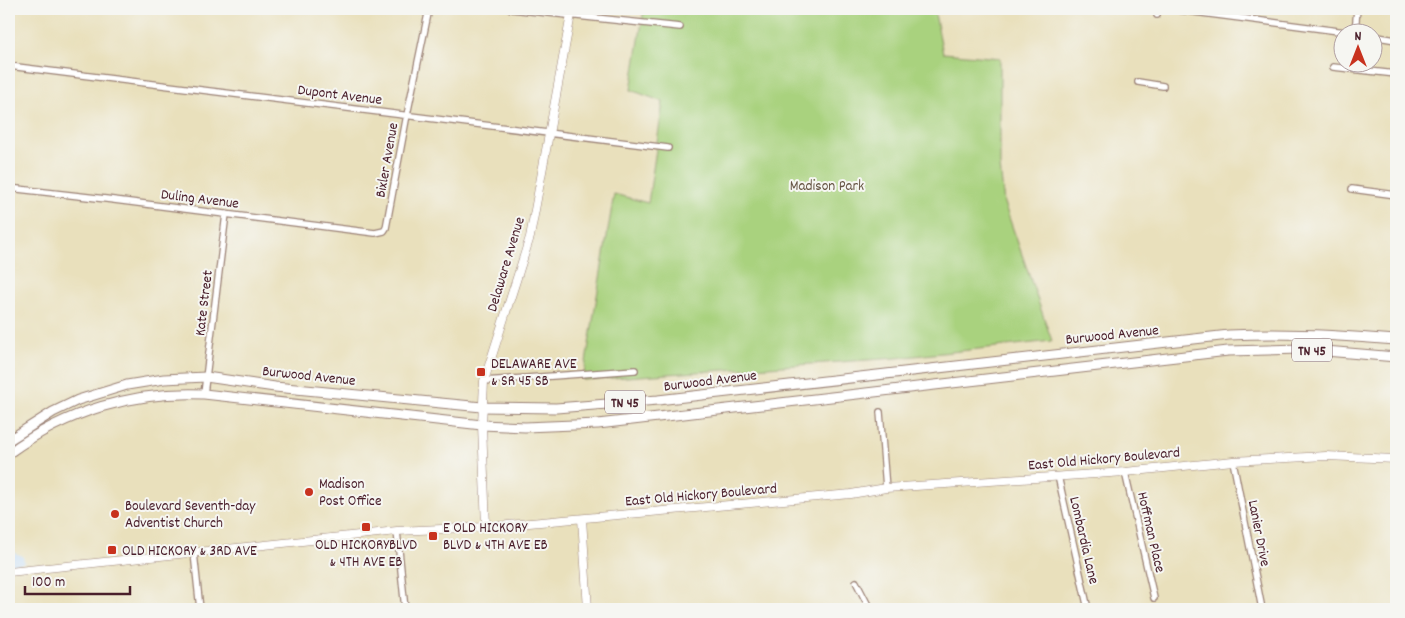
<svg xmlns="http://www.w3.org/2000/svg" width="1405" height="618" viewBox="0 0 1405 618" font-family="Dekko,sans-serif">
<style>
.built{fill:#c5def8}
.green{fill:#a9d27e;stroke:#7a7854}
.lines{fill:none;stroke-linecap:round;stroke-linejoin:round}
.minor-casing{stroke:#9a8074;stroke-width:8}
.tertiary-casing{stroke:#9a8074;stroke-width:9}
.primary-casing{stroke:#9a8074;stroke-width:11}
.minor{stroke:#fff;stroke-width:5.5}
.tertiary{stroke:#fff;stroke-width:8}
.primary{stroke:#fff;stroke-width:9}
.poi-dot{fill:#c8321e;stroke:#f6f6f2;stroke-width:2}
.labels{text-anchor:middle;stroke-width:4;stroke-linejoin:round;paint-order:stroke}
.shield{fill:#f6f6f2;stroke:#7e6067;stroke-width:1}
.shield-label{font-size:14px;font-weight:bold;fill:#4a1f2b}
.street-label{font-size:15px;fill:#4a1f2b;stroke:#f6f6f2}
.park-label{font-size:15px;fill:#654;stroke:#f6f6f2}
.poi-label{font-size:15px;fill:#4a1f2b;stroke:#f6f6f2;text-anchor:start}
</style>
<rect width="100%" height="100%" fill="#f6f6f2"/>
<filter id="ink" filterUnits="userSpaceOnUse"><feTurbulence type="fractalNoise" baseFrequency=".02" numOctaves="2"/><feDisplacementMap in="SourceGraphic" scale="10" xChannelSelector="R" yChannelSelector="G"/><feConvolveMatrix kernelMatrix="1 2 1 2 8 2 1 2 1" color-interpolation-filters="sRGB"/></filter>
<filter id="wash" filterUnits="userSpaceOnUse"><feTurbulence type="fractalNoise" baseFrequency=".0096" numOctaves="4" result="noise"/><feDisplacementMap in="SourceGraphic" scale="20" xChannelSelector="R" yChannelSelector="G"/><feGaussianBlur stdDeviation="1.12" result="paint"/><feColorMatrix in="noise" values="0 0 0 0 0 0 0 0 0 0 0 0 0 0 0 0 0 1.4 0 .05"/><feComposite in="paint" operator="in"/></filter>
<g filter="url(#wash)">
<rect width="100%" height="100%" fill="#e9e0bc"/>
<!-- built -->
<path class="built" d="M9 551 23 556 24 563 9 565Z"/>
<!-- green -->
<path class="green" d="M644 9H934L943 53 1000 58V166L1004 203 1052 341 896 358 583 380 614 194 648 203 663 102 631 90Z"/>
</g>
<g filter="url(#ink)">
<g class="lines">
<!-- minor casing -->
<g class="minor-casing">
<path id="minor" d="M511 9 680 27
M1171 9 1346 32
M1157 15V9
M1355 32 1357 9
M1372 36 1396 40
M9 66 668 148
M1333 67 1396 74
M1138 82 1163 86
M9 188 106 199 375 233 384 231 386 228 406 120 429 9
M1352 189 1396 195
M484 381 635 370
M204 394 226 214
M880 412 886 488
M1233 461 1262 609
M1125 472 1154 598
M1058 476 1088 609
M397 531 405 609
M194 553 200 609
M856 582 870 609"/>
</g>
<!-- tertiary casing -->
<g class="tertiary-casing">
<path id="tertiary" d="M582 519 588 609
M486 527 482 425 484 381 530 237 572 9
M9 572 397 531 486 527 851 494 886 488 1125 472 1233 461 1326 456 1396 459"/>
</g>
<!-- primary casing -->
<g class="primary-casing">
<path id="primary" d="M9 440 53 412 78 400 127 385 164 379 206 377 275 387 482 407 556 408 658 400 1229 335C1285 332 1340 335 1396 340
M9 453C66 411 133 391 204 394L482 425 525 427 598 424 1228 351 1302 349 1396 357"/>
</g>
<!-- minor -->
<use href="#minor" class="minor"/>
<!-- tertiary -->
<use href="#tertiary" class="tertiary"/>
<!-- primary -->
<use href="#primary" class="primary"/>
</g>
</g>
<!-- markers -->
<g class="poi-dot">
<rect x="476" y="367" width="10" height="10" rx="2.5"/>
<circle cx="309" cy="492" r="5"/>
<circle cx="115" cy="514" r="5"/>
<rect x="361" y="522" width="10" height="10" rx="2.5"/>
<rect x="428" y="531" width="10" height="10" rx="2.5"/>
<rect x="107" y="545" width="10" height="10" rx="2.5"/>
</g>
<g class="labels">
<!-- shield labels -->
<g class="shield">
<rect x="1292" y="338.5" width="40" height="23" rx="4"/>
<rect x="605" y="390.5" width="40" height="23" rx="4"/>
</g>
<g class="shield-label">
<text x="1312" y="355">TN 45</text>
<text x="625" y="407">TN 45</text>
</g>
<!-- street labels -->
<g class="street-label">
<text transform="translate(340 94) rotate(7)" y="5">Dupont Avenue</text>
<text transform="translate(386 160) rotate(-80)" y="5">Bixler Avenue</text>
<text transform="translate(200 198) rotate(7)" y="5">Duling Avenue</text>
<text transform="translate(505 264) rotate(-73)" y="5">Delaware Avenue</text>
<text transform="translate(203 303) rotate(-83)" y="5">Kate Street</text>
<text transform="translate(1112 334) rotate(-6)" y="5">Burwood Avenue</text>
<text transform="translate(309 375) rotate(6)" y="5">Burwood Avenue</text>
<text transform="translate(710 380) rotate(-7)" y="5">Burwood Avenue</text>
<text transform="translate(1104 458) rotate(-5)" y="5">East Old Hickory Boulevard</text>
<text transform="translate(701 494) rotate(-5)" y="5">East Old Hickory Boulevard</text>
<text transform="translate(1152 532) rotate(77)" y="5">Hoffman Place</text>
<text transform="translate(1260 533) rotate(79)" y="5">Lanier Drive</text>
<text transform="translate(1085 540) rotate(77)" y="5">Lombardia Lane</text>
</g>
<!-- park labels -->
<g class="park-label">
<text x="827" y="190">Madison Park</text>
</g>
<!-- poi labels -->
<g class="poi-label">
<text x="491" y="368">DELAWARE AVE<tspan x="491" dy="17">&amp; SR 45 SB</tspan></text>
<text x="319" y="488">Madison<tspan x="319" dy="17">Post Office</tspan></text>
<text x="125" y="510">Boulevard Seventh-day<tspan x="125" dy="17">Adventist Church</tspan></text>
<text x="443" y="532">E OLD HICKORY<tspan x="443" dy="17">BLVD &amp; 4TH AVE EB</tspan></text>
<text x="366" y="549" text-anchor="middle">OLD HICKORYBLVD<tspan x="366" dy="17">&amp; 4TH AVE EB</tspan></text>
<text x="122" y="555">OLD HICKORY &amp; 3RD AVE</text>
</g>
</g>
<!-- margin -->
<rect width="1405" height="618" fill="none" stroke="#f6f6f2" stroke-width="30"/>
<!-- north arrow -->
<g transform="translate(1358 48)"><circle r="24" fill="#f6f6f2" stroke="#b1a0a2"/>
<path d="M0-4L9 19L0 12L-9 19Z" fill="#c8321e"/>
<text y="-8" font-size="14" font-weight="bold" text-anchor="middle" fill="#4a1f2b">N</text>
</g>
<!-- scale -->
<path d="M25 586v8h105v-8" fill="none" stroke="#4a1f2b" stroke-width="2.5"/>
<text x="32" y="586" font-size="15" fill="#4a1f2b" stroke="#f6f6f2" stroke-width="4" paint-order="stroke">100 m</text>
</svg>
